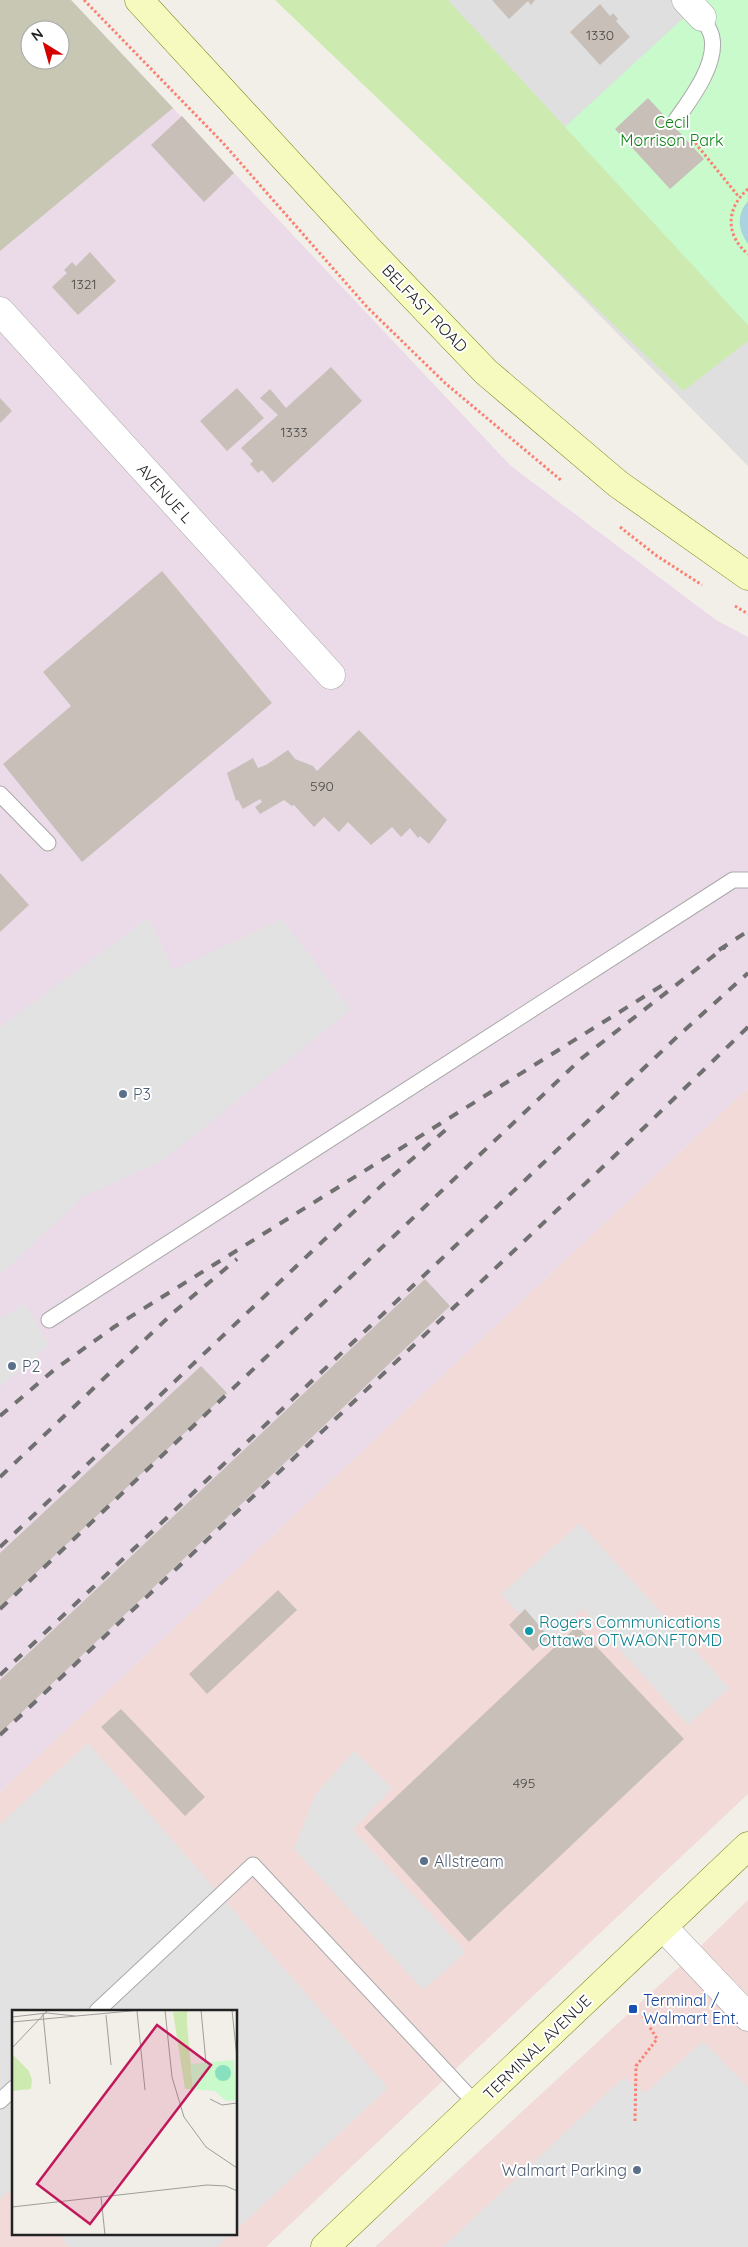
<svg xmlns="http://www.w3.org/2000/svg" width="748" height="2247" viewBox="0 0 748 2247" font-family="Quicksand,sans-serif">
<style>
.residential{fill:#e0dfdf}
.commercial{fill:#f2dad9;fill-rule:evenodd}
.industrial{fill:#ebdbe8;fill-rule:evenodd}
.construction{fill:#c7c7b4;fill-rule:evenodd}
.grass{fill:#cdebb0}
.park{fill:#c8facc}
.parking{fill:#e2e2e2}
.water{fill:#aad3df}
.building{fill:#c7bfb8}
.lines{fill:none;stroke-linecap:round;stroke-linejoin:round}
.lane-casing{stroke:#a9a9a9;stroke-width:17}
.street-casing{stroke:#a9a9a9;stroke-width:29}
.secondary-casing{stroke:#707d05;stroke-width:29}
.path{stroke:#fa8072;stroke-width:3;stroke-dasharray:2.5 2.5;stroke-linecap:butt}
.lane{stroke:#fff;stroke-width:15}
.street{stroke:#fff;stroke-width:28}
.secondary{stroke:#f7fabf;stroke-width:28}
.rail{stroke:#707070;stroke-width:4;stroke-dasharray:10 10;stroke-linecap:butt}
.service-dot{fill:#5c6f8a;stroke:#fff;stroke-width:2}
.culture-dot{fill:#0f9aa8;stroke:#fff;stroke-width:2}
.transit-dot{fill:#1a4fb4;stroke:#fff;stroke-width:2}
.labels{text-anchor:middle;stroke-width:4;stroke-linejoin:round;paint-order:stroke}
.number-label{font-size:14px;fill:#4b4948}
.park-label{font-size:16px;fill:#0c8416;stroke:#fff}
.street-label{font-size:16px;fill:#222;stroke:#fff}
.service-label{font-size:16px;fill:#4e5e75;stroke:#fff;text-anchor:start}
.culture-label{font-size:16px;fill:#0d838f;stroke:#fff;text-anchor:start}
.transit-label{font-size:16px;fill:#164399;stroke:#fff;text-anchor:start}
.inset-road{fill:none;stroke:#9f9d99;stroke-width:1}
.view{fill:#c2185b;fill-opacity:0.15;stroke:#c2185b;stroke-width:2.5}
.inset-edge{fill:none;stroke:#222;stroke-width:2.5}
</style>
<rect width="100%" height="100%" fill="#f2efe9"/>
<!-- residential -->
<path class="residential" d="M289 0H748V466Z"/>
<!-- commercial -->
<path class="commercial" d="M748 1088V1794L266 2247H0V1792ZM14 2011H236V2233H14Z
M748 1900V2247H375L678 1968Z"/>
<!-- industrial -->
<path class="industrial" d="M0 0H71L511 466 716 620 748 637V1088L0 1792ZM30 30H60V60H30Z"/>
<!-- construction -->
<path class="construction" d="M0 0H71L173 108 0 251ZM30 30H60V60H30Z"/>
<!-- grass -->
<path class="grass" d="M275 0H448L748 325V341L683 391Z"/>
<!-- park -->
<path class="park" d="M703 0H748V325L565 127Z"/>
<!-- parking -->
<path class="parking" d="M148 918 173 970 282 919 351 1010 162 1161 84 1196 0 1275V1027Z
M25 1303 49 1345 0 1387V1319Z
M580 1523 729 1688 688 1725 583 1609 545 1643 501 1594Z
M88 1743 388 2088 236 2230V2011H14V2188L0 2199V1824Z
M354 1751 392 1788 353 1830 466 1952 423 1990 294 1849 315 1795Z
M703 2041 748 2087V2247H443L624 2077 645 2093Z
M58 2233H232L217 2247H69Z"/>
<!-- water -->
<path class="water" d="M748 201V244C738 230 736 215 748 201Z"/>
<!-- building -->
<path class="building" d="M492 0H535L531 5 528 1 509 19Z
M600 4 610 16 613 13 618 19 616 21 630 37 600 65 570 32Z
M648 98 704 159 670 189 615 129Z
M182 116 234 173 204 202 151 145Z
M90 252 116 281 78 315 52 287 67 273 64 270 72 262 76 266Z
M331 367 362 401 273 483 262 470 258 473 250 464 253 461 241 448 278 415 260 398 270 389 286 408Z
M237 388 264 418 227 451 200 421Z
M0 398 12 411 0 423Z
M162 571 272 703 82 862 3 764 71 706 43 672Z
M359 730 447 820 429 844 420 836 418 838 410 828 401 837 392 827 371 845 348 822 339 832 324 817 314 827 294 805 292 806 284 800 260 814 255 807 262 802 260 799 243 809 238 800 236 801 227 773 253 758 258 768 266 765 288 750 295 759 313 766 317 771Z
M0 873 29 905 0 932Z
M425 1279 450 1306 0 1733V1680Z
M201 1366 227 1393 0 1607V1553Z
M278 1590 297 1610 207 1694 189 1674Z
M525 1609 549 1637 533 1651 509 1625Z
M577 1626 684 1739 469 1942 364 1827Z
M121 1709 205 1797 185 1816 101 1727Z"/>
<g class="lines">
<!-- lane casing -->
<g class="lane-casing">
<path id="lane" d="M676 120C690 100 717 65 712 38 711 31 706 24 702 17
M0 794 48 843
M49 1320 733 880H748
M97 2011 253 1865 477 2105
M0 2101 14 2088"/>
</g>
<!-- street casing -->
<g class="street-casing">
<path id="street" d="M686 0 702 17
M0 311 331 675
M663 1927 748 2017"/>
</g>
<!-- secondary casing -->
<g class="secondary-casing">
<path id="secondary" d="M139 0 369 250 486 372 618 484 748 576
M325 2247 748 1846"/>
</g>
<!-- path -->
<path class="path" d="M84 0 223 143 367 307 445 383 562 481
M692 139 739 197
M748 189C726 208 725 235 748 254
M620 527 657 556 702 585
M735 606 748 614
M635 2121 636 2066 657 2039 643 2016"/>
<!-- lane -->
<use href="#lane" class="lane"/>
<!-- street -->
<use href="#street" class="street"/>
<!-- secondary -->
<use href="#secondary" class="secondary"/>
<!-- rail -->
<path class="rail" d="M719 950 748 931
M0 1416 54 1370 114 1327 666 983
M0 1477 174 1312 237 1259
M0 1547 381 1186 449 1127
M0 1609 582 1058 725 947
M0 1675 678 1036 748 973
M0 1735 624 1147 748 1027"/>
</g>
<!-- markers -->
<g class="service-dot">
<circle cx="123" cy="1094" r="5"/>
<circle cx="12" cy="1366" r="5"/>
<circle cx="424" cy="1861" r="5"/>
<circle cx="637" cy="2170" r="5"/>
</g>
<circle class="culture-dot" cx="529" cy="1631" r="5"/>
<rect class="transit-dot" x="628" y="2004" width="10" height="10" rx="2.5"/>
<g class="labels">
<!-- number labels -->
<g class="number-label">
<text x="600" y="40">1330</text>
<text x="84" y="289">1321</text>
<text x="294" y="437">1333</text>
<text x="322" y="791">590</text>
<text x="524" y="1788">495</text>
</g>
<!-- park labels -->
<g class="park-label">
<text x="672" y="128">Cecil<tspan x="672" dy="18">Morrison Park</tspan></text>
</g>
<!-- street labels -->
<g class="street-label">
<text transform="translate(425 308) rotate(46)" y="6">BELFAST ROAD</text>
<text transform="translate(165 493) rotate(48)" y="6">AVENUE L</text>
<text transform="translate(537 2047) rotate(-44)" y="6">TERMINAL AVENUE</text>
</g>
<!-- service labels -->
<g class="service-label">
<text x="133" y="1100">P3</text>
<text x="22" y="1372">P2</text>
<text x="434" y="1867">Allstream</text>
<text x="627" y="2176" text-anchor="end">Walmart Parking</text>
</g>
<!-- culture labels -->
<g class="culture-label">
<text x="539" y="1628">Rogers Communications<tspan x="539" dy="18">Ottawa OTWAONFT0MD</tspan></text>
</g>
<!-- transit labels -->
<g class="transit-label">
<text x="643" y="2006">Terminal /<tspan x="643" dy="18">Walmart Ent.</tspan></text>
</g>
</g>
<!-- overview -->
<g transform="translate(12 2010)">
<rect width="225" height="225" fill="#f2efe9"/>
<path d="M175 1V14L181 79H173L161 2ZM0 44 17 61 20 70 19 79 0 81Z" fill="#cdebb0"/>
<path d="M222 50 224 90 214 91 203 81 181 79 179 54Z" fill="#c8facc"/>
<path d="M203 63a8 8 0 1 1 16 0a8 8 0 1 1-16 0Z" fill="#88e0be"/>
<path class="inset-road" d="M153 0 160 67 172 107 194 137 225 158M189 0 194 53M220 0 225 48M125 1 133 80M31 4 38 74M94 5 99 55M0 7 35 3 63 6M0 12 129 0M0 38 36 0M198 89 210 95 225 93M89 187 93 225M0 197 195 175 214 176 225 181"/>
<path class="view" d="M145 15 199 55 78 214 25 174Z"/>
<rect width="225" height="225" class="inset-edge"/>
</g>
<!-- north arrow -->
<g transform="translate(45 45) rotate(323)"><circle r="24" fill="#ffffff" stroke="#a7a7a7"/>
<path d="M0-4L9 19L0 12L-9 19Z" fill="#d40000"/>
<text y="-8" font-size="14" font-weight="bold" text-anchor="middle" fill="#222222">N</text>
</g>
</svg>
